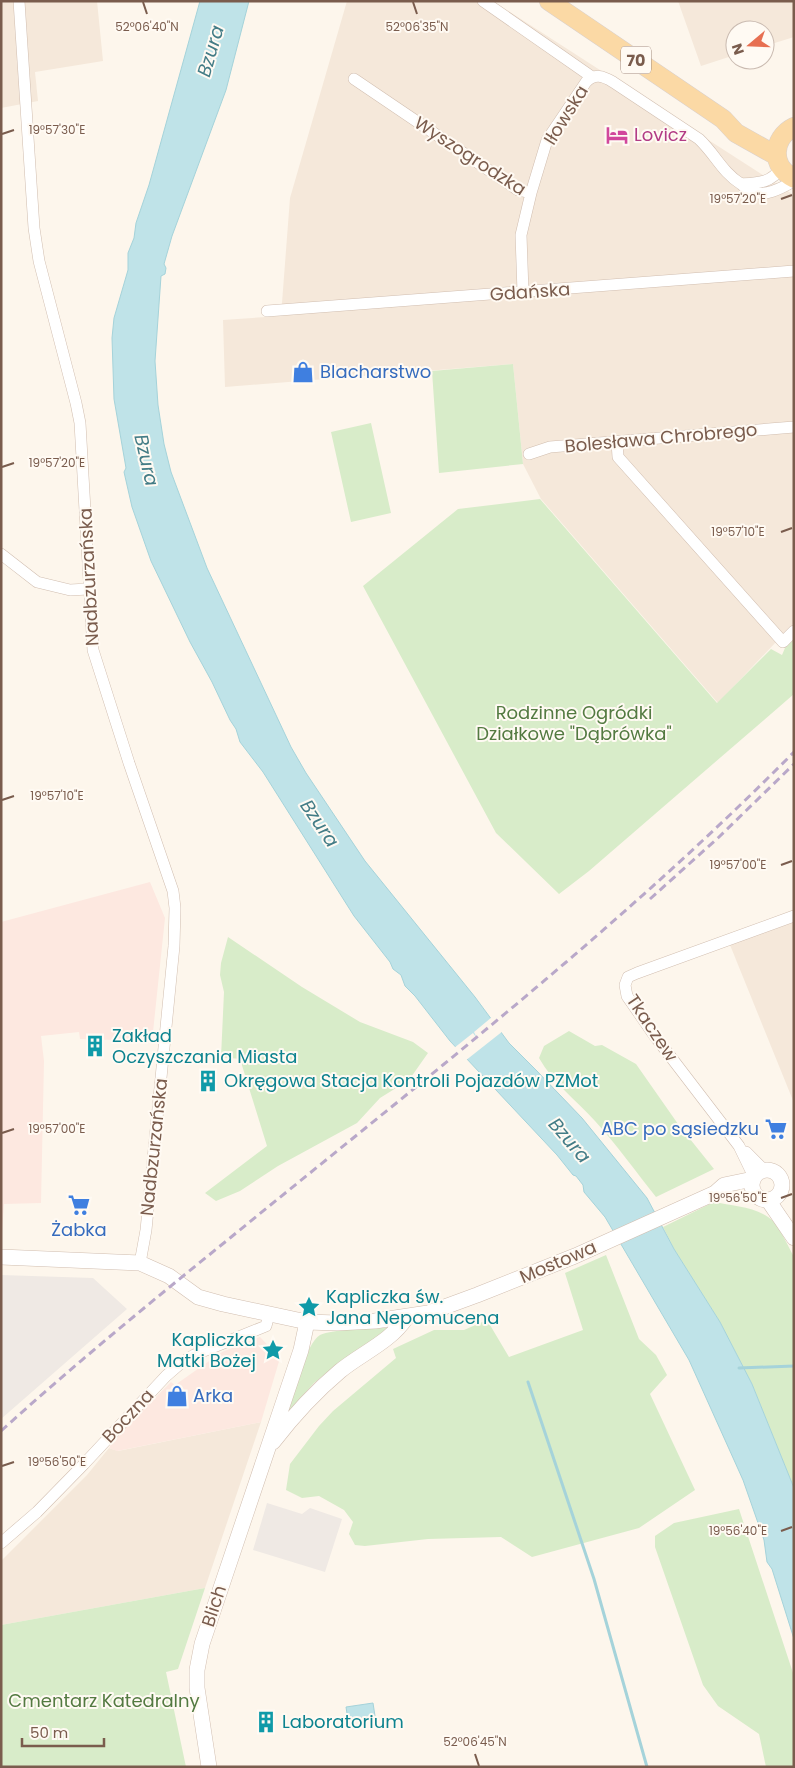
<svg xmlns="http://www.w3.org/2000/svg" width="795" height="1768" viewBox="0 0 795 1768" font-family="Poppins,sans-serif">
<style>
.residential{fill:#f5e8da}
.commercial{fill:#fde8e0}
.industrial{fill:#efe9e4}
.green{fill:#d8ecc9}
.water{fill:#bfe3e8;stroke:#a5d3da}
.pier{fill:#fdf6ec}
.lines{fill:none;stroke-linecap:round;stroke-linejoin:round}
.stream{stroke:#a5d3da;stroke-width:3}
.minor-casing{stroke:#d1beb0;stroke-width:12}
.tertiary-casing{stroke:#d1beb0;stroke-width:16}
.primary-casing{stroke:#dad1cd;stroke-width:20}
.minor{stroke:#fff;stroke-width:11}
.tertiary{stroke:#fff;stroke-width:15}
.primary{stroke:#fbd9a5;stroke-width:19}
.rail{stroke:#b9a8c9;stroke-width:3;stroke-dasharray:8 5;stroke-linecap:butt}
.ticks{fill:none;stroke:#7a5c4d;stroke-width:2}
.labels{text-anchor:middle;stroke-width:4;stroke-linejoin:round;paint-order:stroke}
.shield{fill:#fffaf3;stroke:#a28b7f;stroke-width:1}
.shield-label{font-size:16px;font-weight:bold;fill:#7a5c4d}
.street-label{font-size:18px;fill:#7a5c4d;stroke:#fffaf3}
.hotel-label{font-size:18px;fill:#b23c85;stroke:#fffaf3;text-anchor:start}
.shop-label{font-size:18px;fill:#366cbe;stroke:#fffaf3;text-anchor:start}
.park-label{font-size:18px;fill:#537a41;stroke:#fffaf3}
.culture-label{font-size:18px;fill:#0d838f;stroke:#fffaf3;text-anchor:start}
.water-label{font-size:19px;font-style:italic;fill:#437c86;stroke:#fffaf3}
.ticks-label{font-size:12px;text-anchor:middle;fill:#7a5c4d;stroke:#fffaf3;stroke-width:4;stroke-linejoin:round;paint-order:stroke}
</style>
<rect width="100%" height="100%" fill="#fdf6ec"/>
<!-- residential -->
<path class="residential" d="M1 1H97L103 61 35 72 38 101 1 108Z
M347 1H493L794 195V623L718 703 541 499 523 464 513 364 225 387 223 320 281 316 290 198Z
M678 1H794V37L765 46V30H735V55L701 66Z
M794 920V1103L728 940Z
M261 1422 205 1588 1 1625V1561L87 1475 109 1448 118 1451Z"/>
<!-- commercial -->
<path class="commercial" d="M150 882 165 918 153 1032H144V1041L80 1039 79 1032 41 1036 44 1061 41 1203 4 1204 1 1245V922Z
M260 1337 280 1358 261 1422 117 1451 109 1448 116 1436 171 1382 175 1385 222 1352Z"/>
<!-- industrial -->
<path class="industrial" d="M1 1275 93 1278 127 1309 1 1419Z
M267 1503 302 1514 310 1508 342 1519 325 1572 253 1550Z"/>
<!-- green -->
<path class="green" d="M513 364 523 464 439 473 432 371Z
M371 423 391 513 351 522 331 432Z
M540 499 717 703 771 649 782 655 785 648 794 639V694L589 871 559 894 496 833 363 586 458 509Z
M228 937 302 987 360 1022 413 1042 428 1053 409 1080 380 1098 357 1123 278 1166 240 1191 216 1201 205 1193 267 1146 240 1059 221 1057 224 992 220 975 221 963Z
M569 1031 595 1046 602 1045 636 1064 678 1124 714 1169 656 1197C636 1172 617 1145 595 1121 576 1100 553 1083 539 1058L544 1046Z
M714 1202C733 1206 760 1207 774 1222 782 1232 788 1246 794 1257V1488L752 1384 720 1322 674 1249 663 1227Z
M606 1255 639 1339 656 1355 667 1375 650 1394 695 1490 639 1528 532 1557 501 1537 428 1539 365 1546 355 1545 349 1534 353 1522 344 1510 319 1496 302 1498 286 1490 290 1464 319 1426 333 1411 396 1358 393 1349 434 1330H464L487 1320 509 1357 583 1330 565 1273Z
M389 1328 330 1370 314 1383 287 1413C292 1396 306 1343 320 1335 332 1329 374 1328 389 1328Z
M739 1509 794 1676V1767H766L759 1734 718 1706 703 1685 655 1547V1536L674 1523Z
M205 1588 178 1669 166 1672 186 1767H1V1625Z"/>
<!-- water -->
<path class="water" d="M200 1H249L226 90 172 236 164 264 166 268 165 274 161 276 155 361 158 405 164 444 171 472 207 568 291 747 306 773 365 861 475 997 509 1043 536 1070 582 1118 647 1198 674 1249 720 1322 752 1384 794 1488V1639L772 1569 767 1562 764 1540 743 1480 689 1360 605 1217 584 1192 583 1185 576 1176 573 1175 557 1155 450 1041 415 996 405 986 401 975 393 969 390 962 354 916 263 772 240 742 236 729 230 720 212 682 190 642 151 561 132 507 124 472 126 468 114 399 112 338 114 318 128 270V253L134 238 136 223 149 185Z
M373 1703 375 1716 348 1720 346 1707Z"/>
<!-- pier -->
<path class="pier" d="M492 1017 503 1031 465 1061 454 1048 473 1033 478 1040 474 1032Z"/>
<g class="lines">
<!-- stream -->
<path class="stream" d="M739 1368 794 1366
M528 1382 594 1579 647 1767"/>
<!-- minor casing -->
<g class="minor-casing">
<path id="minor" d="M19 1 34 228 39 261 76 403 80 423 93 650 129 763 173 891 175 908 174 946 146 1230 140 1263
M483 1 592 77
M354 79 518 190 531 193 521 235 523 292
M741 184C758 183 771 183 781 168
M531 193 547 140 586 82C595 73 603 76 613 82L699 139C715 154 722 172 741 184 744 186 746 190 750 191 764 198 782 188 794 181
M267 311 794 271
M617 442 618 457 783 642 794 631
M529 454 550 447 794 427
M1 554 37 582 70 590 88 589
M746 1152 764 1170
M754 1177 739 1146 654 1035 627 996 625 985 628 977 637 973 794 916
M1 1543 37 1512 84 1464 166 1376 181 1363 194 1355 266 1326 269 1314"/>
</g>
<!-- tertiary casing -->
<g class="tertiary-casing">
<path id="tertiary" d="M752 1185a15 15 0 1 1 30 0a15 15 0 1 1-30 0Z
M768 1200 794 1238
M1 1257 140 1263 169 1276 198 1297 223 1304 307 1322 337 1323 375 1321 428 1313 477 1295 575 1256 715 1193 724 1185 753 1179
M273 1442C293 1416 315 1392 340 1371 362 1353 390 1342 406 1318
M209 1767 197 1688V1670L202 1644 301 1350 307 1322"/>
</g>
<!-- primary casing -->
<g class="primary-casing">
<path id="primary" d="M549 1 723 119 736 133 777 156
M794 127C772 138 770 167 794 178"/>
</g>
<!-- minor -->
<use href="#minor" class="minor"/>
<!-- tertiary -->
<use href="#tertiary" class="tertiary"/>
<!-- primary -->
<use href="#primary" class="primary"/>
<!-- rail -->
<path class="rail" d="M650 899 719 837 794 764
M1 1431C75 1364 152 1301 230 1238 422 1081 619 929 794 752"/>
</g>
<!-- ticks -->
<path class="ticks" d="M143 2 147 14M413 2 417 14M2 134 14 130M781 199 792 195M2 467 14 463M781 532 792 528M2 800 14 796M781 865 792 861M2 1133 14 1129M781 1198 792 1194M2 1466 14 1462M781 1531 792 1527M475 1754 479 1766"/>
<!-- icons -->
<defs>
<g id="hotel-bare" transform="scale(1.725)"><path d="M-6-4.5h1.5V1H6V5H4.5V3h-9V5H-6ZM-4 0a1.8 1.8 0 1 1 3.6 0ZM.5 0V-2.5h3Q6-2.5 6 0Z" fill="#d1479c" stroke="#fffaf3" stroke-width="2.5" paint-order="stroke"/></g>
<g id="shop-bare" transform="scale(1.725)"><path d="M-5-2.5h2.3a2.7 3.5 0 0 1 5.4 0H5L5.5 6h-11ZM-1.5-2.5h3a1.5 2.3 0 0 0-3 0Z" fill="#3f7fe0" stroke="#fffaf3" stroke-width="2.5" paint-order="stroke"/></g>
<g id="building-bare" transform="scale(1.725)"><path d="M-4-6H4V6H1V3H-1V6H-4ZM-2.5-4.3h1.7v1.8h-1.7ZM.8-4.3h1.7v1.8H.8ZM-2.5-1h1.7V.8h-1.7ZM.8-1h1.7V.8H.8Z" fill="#0f9aa8" stroke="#fffaf3" stroke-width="2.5" paint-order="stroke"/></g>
<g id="supermarket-bare" transform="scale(1.725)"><path d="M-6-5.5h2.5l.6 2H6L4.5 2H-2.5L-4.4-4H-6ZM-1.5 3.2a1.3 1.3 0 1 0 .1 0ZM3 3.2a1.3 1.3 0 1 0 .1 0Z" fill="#3f7fe0" stroke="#fffaf3" stroke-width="2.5" paint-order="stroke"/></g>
<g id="sight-bare" transform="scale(1.725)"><path d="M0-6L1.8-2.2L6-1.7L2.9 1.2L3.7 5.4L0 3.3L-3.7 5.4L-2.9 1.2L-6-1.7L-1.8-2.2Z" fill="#0f9aa8" stroke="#fffaf3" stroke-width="2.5" paint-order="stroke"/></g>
</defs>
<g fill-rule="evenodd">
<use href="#hotel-bare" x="617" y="135"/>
<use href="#shop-bare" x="303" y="372"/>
<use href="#building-bare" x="95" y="1046"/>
<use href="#building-bare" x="208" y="1081"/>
<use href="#supermarket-bare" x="776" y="1129"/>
<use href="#supermarket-bare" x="79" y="1205"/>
<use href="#sight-bare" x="309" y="1307"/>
<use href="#sight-bare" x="273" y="1350"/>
<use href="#shop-bare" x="177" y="1396"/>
<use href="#building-bare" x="266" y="1722"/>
</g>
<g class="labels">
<!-- shield labels -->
<rect class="shield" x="621" y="46.5" width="30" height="27" rx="4"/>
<g class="shield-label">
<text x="636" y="66">70</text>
</g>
<!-- street labels -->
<g class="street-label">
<text transform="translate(566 115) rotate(-58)" y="6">Iłowska</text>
<text transform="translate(470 156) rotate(33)" y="6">Wyszogrodzka</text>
<text transform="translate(530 292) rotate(-4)" y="6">Gdańska</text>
<text transform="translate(661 438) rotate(-5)" y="6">Bolesława Chrobrego</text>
<text transform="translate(89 577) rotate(-93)" y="6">Nadbzurzańska</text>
<text transform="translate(652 1028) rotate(56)" y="6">Tkaczew</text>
<text transform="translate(154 1147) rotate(-84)" y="6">Nadbzurzańska</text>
<text transform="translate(558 1262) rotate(-23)" y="6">Mostowa</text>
<text transform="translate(128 1416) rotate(-47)" y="6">Boczna</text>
<text transform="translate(214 1606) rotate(-72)" y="6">Blich</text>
</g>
<!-- hotel labels -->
<g class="hotel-label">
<text x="634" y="141">Lovicz</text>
</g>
<!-- shop labels -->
<g class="shop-label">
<text x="320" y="378">Blacharstwo</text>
<text x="759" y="1135" text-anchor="end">ABC po sąsiedzku</text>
<text x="79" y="1236" text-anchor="middle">Żabka</text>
<text x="193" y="1402">Arka</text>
</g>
<!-- park labels -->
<g class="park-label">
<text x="574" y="719">Rodzinne Ogródki<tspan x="574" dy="21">Działkowe "Dąbrówka"</tspan></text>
<text x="104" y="1707">Cmentarz Katedralny</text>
</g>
<!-- culture labels -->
<g class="culture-label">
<text x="112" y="1042">Zakład<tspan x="112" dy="21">Oczyszczania Miasta</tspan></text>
<text x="224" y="1087">Okręgowa Stacja Kontroli Pojazdów PZMot</text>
<text x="326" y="1303">Kapliczka św.<tspan x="326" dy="21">Jana Nepomucena</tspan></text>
<text x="256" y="1346" text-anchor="end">Kapliczka<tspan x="256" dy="21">Matki Bożej</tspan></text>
<text x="282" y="1728">Laboratorium</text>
</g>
<!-- water labels -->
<g class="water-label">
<text transform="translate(210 51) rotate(-74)" y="7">Bzura</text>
<text transform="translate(147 460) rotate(77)" y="7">Bzura</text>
<text transform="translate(320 823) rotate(56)" y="7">Bzura</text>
<text transform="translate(570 1140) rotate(49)" y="7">Bzura</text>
</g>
</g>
<g class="ticks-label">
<text x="147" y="31">52°06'40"N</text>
<text x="417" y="31">52°06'35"N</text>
<text x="57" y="134">19°57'30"E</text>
<text x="738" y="203">19°57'20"E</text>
<text x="57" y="467">19°57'20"E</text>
<text x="738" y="536">19°57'10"E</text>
<text x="57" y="800">19°57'10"E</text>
<text x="738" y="869">19°57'00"E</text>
<text x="57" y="1133">19°57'00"E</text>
<text x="738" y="1202">19°56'50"E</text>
<text x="57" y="1466">19°56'50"E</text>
<text x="738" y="1535">19°56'40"E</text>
<text x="475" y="1746">52°06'45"N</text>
</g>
<!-- border -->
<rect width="795" height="1768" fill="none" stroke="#7a5c4d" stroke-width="5"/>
<!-- north arrow -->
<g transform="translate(750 45) rotate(251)"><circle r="24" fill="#fffaf3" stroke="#cabbb1"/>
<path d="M0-4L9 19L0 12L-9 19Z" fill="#e76f51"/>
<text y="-8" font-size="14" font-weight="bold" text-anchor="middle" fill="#7a5c4d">N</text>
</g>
<!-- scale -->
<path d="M22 1738v8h82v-8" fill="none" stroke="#7a5c4d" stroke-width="2.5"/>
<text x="30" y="1738" font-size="15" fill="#7a5c4d" stroke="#fffaf3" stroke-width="4" paint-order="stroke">50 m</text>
</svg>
